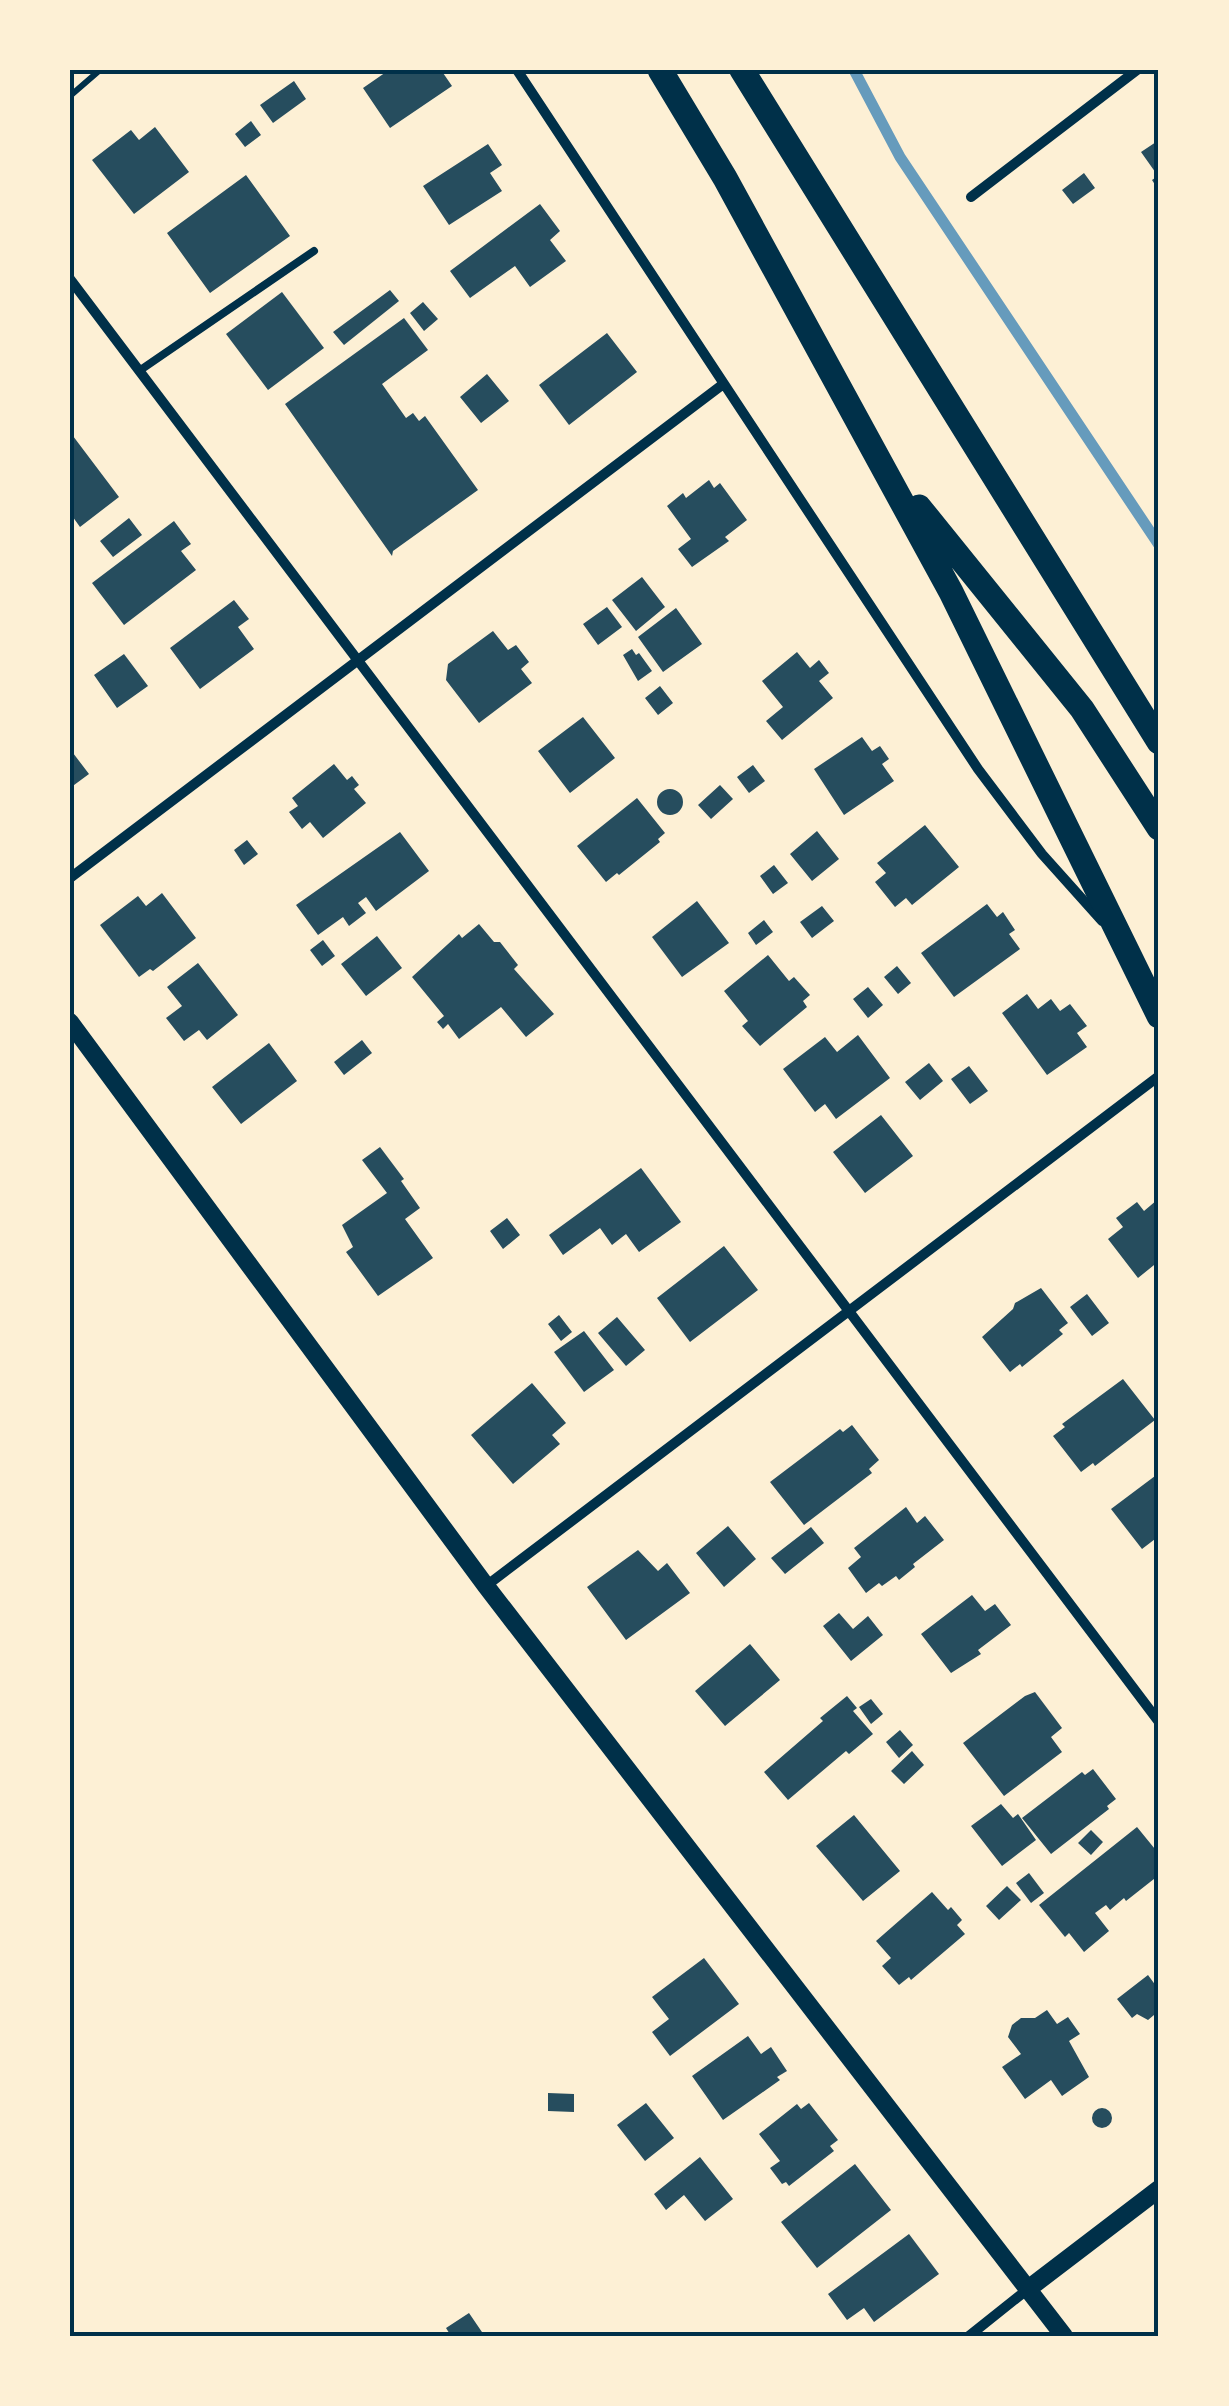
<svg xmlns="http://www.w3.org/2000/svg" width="1229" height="2406" viewBox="0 0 1229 2406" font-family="'Roboto Condensed',sans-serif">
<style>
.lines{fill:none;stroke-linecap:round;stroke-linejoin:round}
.stream{stroke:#669bbc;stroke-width:11}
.building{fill:#264d5e}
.path{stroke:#003049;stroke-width:6}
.service{stroke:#003049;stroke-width:8}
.minor{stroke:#003049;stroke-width:10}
.tertiary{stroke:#003049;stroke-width:18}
.primary{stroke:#003049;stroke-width:25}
.neatline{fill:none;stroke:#003049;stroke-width:4}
</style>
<rect width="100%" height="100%" fill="#fdf0d5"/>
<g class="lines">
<!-- stream -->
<path class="stream" d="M854 70 900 157 1159 545"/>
</g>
<!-- building -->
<path class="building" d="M389 70H441L452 86 390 128 363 88Z
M294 81 306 99 273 123 260 105Z
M251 121 261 135 245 147 235 134Z
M155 127 189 172 134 214 92 160 131 130 139 140Z
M1159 140V191L1152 180 1158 176 1141 152Z
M488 144 502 165 490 173 502 191 449 225 423 186Z
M1084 173 1095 188 1073 204 1062 190Z
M246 175 290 236 210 293 167 233Z
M540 204 560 231 550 240 566 261 530 287 515 266 470 298 450 271Z
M390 290 399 301 344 345 333 332Z
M282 292 324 348 268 390 226 334Z
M423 302 438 319 424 331 410 313Z
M404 318 428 350 382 384 406 418 413 413 419 421 425 416 478 490 393 551 392 556 285 404Z
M607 333 637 372 569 425 539 385Z
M487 374 509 401 481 423 460 397Z
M73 436 119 497 80 527 70 513V439Z
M709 480 714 488 720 483 747 520 725 537 729 541 692 567 678 549 691 539 667 506 683 493 686 498Z
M129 518 142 535 113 557 100 541Z
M174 521 191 544 181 551 196 570 124 625 92 583Z
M642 577 665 607 636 631 612 600Z
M234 600 249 619 238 627 254 649 200 689 170 648Z
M607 607 622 627 598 645 583 624Z
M676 608 702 644 663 672 638 637Z
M493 631 508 650 516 645 529 662 521 669 532 683 479 723 446 680 448 664Z
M632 649 636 655 639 653 652 671 638 681 623 655Z
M797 652 810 668 819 660 829 673 819 681 833 698 782 740 766 721 783 707 762 681Z
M124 654 148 686 117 708 94 675Z
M660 686 673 703 658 715 645 698Z
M583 717 615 758 570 793 538 751Z
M862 737 872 751 880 746 889 759 882 764 894 781 844 815 814 769Z
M73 753 89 774 70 788V756Z
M334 764 347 780 352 776 359 785 354 789 366 803 323 838 310 822 302 829 289 812 298 806 292 798Z
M753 765 765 781 749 793 737 777Z
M720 785 733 799 711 819 698 805Z
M657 802a13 13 0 1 1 26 0a13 13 0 1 1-26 0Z
M637 798 665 833 658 839 660 842 619 875 617 873 606 882 577 846Z
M925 825 959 867 912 905 906 898 895 907 875 882 886 873 877 863Z
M817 831 839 859 812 881 790 854Z
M400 832 429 871 376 911 366 897 358 903 366 913 349 926 343 917 318 935 296 905Z
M247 840 258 854 244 865 234 850Z
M774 865 788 883 773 894 760 876Z
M162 893 196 938 153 971 150 969 139 977 100 925 138 896 146 906Z
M697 901 729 943 682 977 652 937Z
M987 904 997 917 1003 912 1015 930 1009 934 1020 949 954 997 921 953Z
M822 906 834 921 812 938 800 922Z
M764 920 773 932 756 945 748 933Z
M479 924 494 942H500L518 965 514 969 554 1014 526 1037 501 1007 459 1039 448 1024 443 1029 437 1022 444 1016 412 977 459 934 462 938Z
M377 936 402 968 366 996 341 964Z
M323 940 335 956 322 966 310 950Z
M768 955 789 981 794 977 810 995 803 1001 807 1007 760 1046 742 1026 748 1021 724 991Z
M198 963 238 1015 207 1040 199 1030 184 1041 166 1018 182 1006 167 987Z
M897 966 911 983 898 994 884 977Z
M868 987 883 1005 868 1018 853 999Z
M1027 994 1038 1009 1051 999 1060 1011 1070 1004 1087 1026 1077 1033 1087 1047 1047 1075 1002 1013Z
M858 1035 890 1078 836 1119 825 1104 815 1112 783 1069 825 1037 837 1052Z
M362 1040 372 1053 344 1075 334 1062Z
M269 1043 297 1081 241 1124 212 1087Z
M929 1063 943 1081 920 1100 905 1082Z
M969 1066 988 1091 970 1104 951 1079Z
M881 1115 913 1156 865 1193 833 1152Z
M380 1147 404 1179 401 1181 420 1208 405 1219 433 1258 378 1296 346 1252 353 1247 342 1225 387 1193 362 1160Z
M641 1168 681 1222 639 1252 626 1234 612 1245 600 1228 563 1255 549 1235Z
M1157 1200 1159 1261 1138 1278 1108 1239 1123 1227 1116 1218 1137 1202 1144 1211Z
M507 1218 520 1235 503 1249 490 1231Z
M724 1246 758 1290 690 1342 657 1298Z
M1041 1288 1068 1323 1059 1330 1063 1334 1022 1367 1020 1364 1010 1372 982 1337 1013 1309 1015 1303Z
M1087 1294 1109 1323 1092 1336 1070 1307Z
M559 1315 572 1332 561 1341 548 1324Z
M617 1317 645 1350 626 1366 598 1333Z
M584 1331 614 1370 584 1392 554 1352Z
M1123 1379 1155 1420 1095 1466 1093 1463 1081 1472 1053 1436 1065 1427 1062 1424Z
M532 1383 566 1423 552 1435 560 1444 513 1484 471 1435Z
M852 1425 879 1460 869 1469 872 1473 804 1525 770 1482 840 1429 843 1432Z
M1159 1473V1536L1142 1549 1111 1509Z
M906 1507 917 1523 925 1516 944 1540 913 1564 915 1567 899 1580 896 1576 882 1586 879 1583 866 1593 848 1568 861 1557 854 1548Z
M728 1526 756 1559 724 1587 696 1553Z
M811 1527 824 1543 785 1574 771 1558Z
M638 1550 658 1571 667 1563 690 1593 626 1640 587 1587Z
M972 1595 985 1611 995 1604 1011 1625 978 1650 981 1654 951 1673 921 1634Z
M839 1613 853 1629 868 1616 883 1635 851 1661 823 1626Z
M750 1644 780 1680 725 1726 695 1691Z
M1035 1692 1062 1728 1051 1737 1062 1752 1004 1796 963 1743 1025 1696Z
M847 1696 857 1708 853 1711 873 1734 849 1754 846 1751 788 1800 764 1772 823 1721 820 1718Z
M871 1699 883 1714 871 1724 859 1707Z
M900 1730 913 1745 899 1758 886 1742Z
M912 1751 924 1765 904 1784 891 1771Z
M1093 1769 1116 1799 1107 1806 1109 1809 1051 1854 1022 1818 1082 1772 1085 1775Z
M1001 1804 1013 1818 1018 1814 1036 1840 1002 1866 971 1826Z
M854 1815 900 1871 863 1901 816 1846Z
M1137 1827 1159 1854V1875L1126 1901 1124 1898 1110 1910 1106 1905 1095 1913 1109 1931 1084 1952 1069 1933 1065 1937 1039 1905Z
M1091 1830 1103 1842 1091 1855 1078 1843Z
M1029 1873 1044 1893 1031 1903 1016 1883Z
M1007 1886 1021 1900 999 1920 986 1906Z
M932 1892 948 1910 951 1907 962 1920 957 1925 965 1934 911 1980 909 1977 899 1985 882 1966 891 1958 876 1941Z
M704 1958 739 2004 670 2056 652 2032 669 2019 652 1997Z
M1148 1975 1159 1990V1998L1154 2002 1157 2006 1154 2015 1148 2020 1137 2014 1132 2018 1117 1999Z
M1047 2010 1057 2024 1068 2017 1080 2034 1069 2041 1089 2077 1062 2096 1051 2080 1025 2099 1002 2067 1021 2054 1008 2037 1012 2025 1021 2018H1035Z
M748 2036 761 2054 771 2047 787 2071 777 2077 780 2080 723 2120 692 2076Z
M548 2093 574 2094V2112L548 2111Z
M646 2103 674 2138 645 2161 617 2125Z
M809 2103 838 2140 830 2146 834 2151 789 2186 786 2182 782 2184 770 2168 780 2161 759 2134 797 2104 801 2109Z
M1092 2118a10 10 0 1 1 20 0a10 10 0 1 1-20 0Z
M700 2157 733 2199 705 2221 684 2195 666 2210 654 2194Z
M855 2164 891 2210 817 2268 781 2222Z
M909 2234 939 2274 874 2322 864 2308 847 2320 828 2294Z
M469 2313 484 2335 451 2336 446 2328Z"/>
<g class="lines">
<!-- path -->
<path class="path" d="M70 96 100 70"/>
<!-- service -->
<path class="service" d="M139 371 314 251"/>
<!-- minor -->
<path class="minor" d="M517 70 978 769 1042 854 1102 921
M971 197 1137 70
M70 279 1159 1722
M70 878 722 385
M486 1586 1159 1076
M969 2336 1028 2289"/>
<!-- tertiary -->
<path class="tertiary" d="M70 1022 486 1586 1064 2336
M1028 2289 1159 2189"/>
<!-- primary -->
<path class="primary" d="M660 70 725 178 951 592 1159 1016
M742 70 1159 742
M919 507 1082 709 1159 828"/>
</g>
<!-- border -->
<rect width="1229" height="2406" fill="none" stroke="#fdf0d5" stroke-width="145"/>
<rect x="72" y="72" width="1084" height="2262" class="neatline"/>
</svg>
